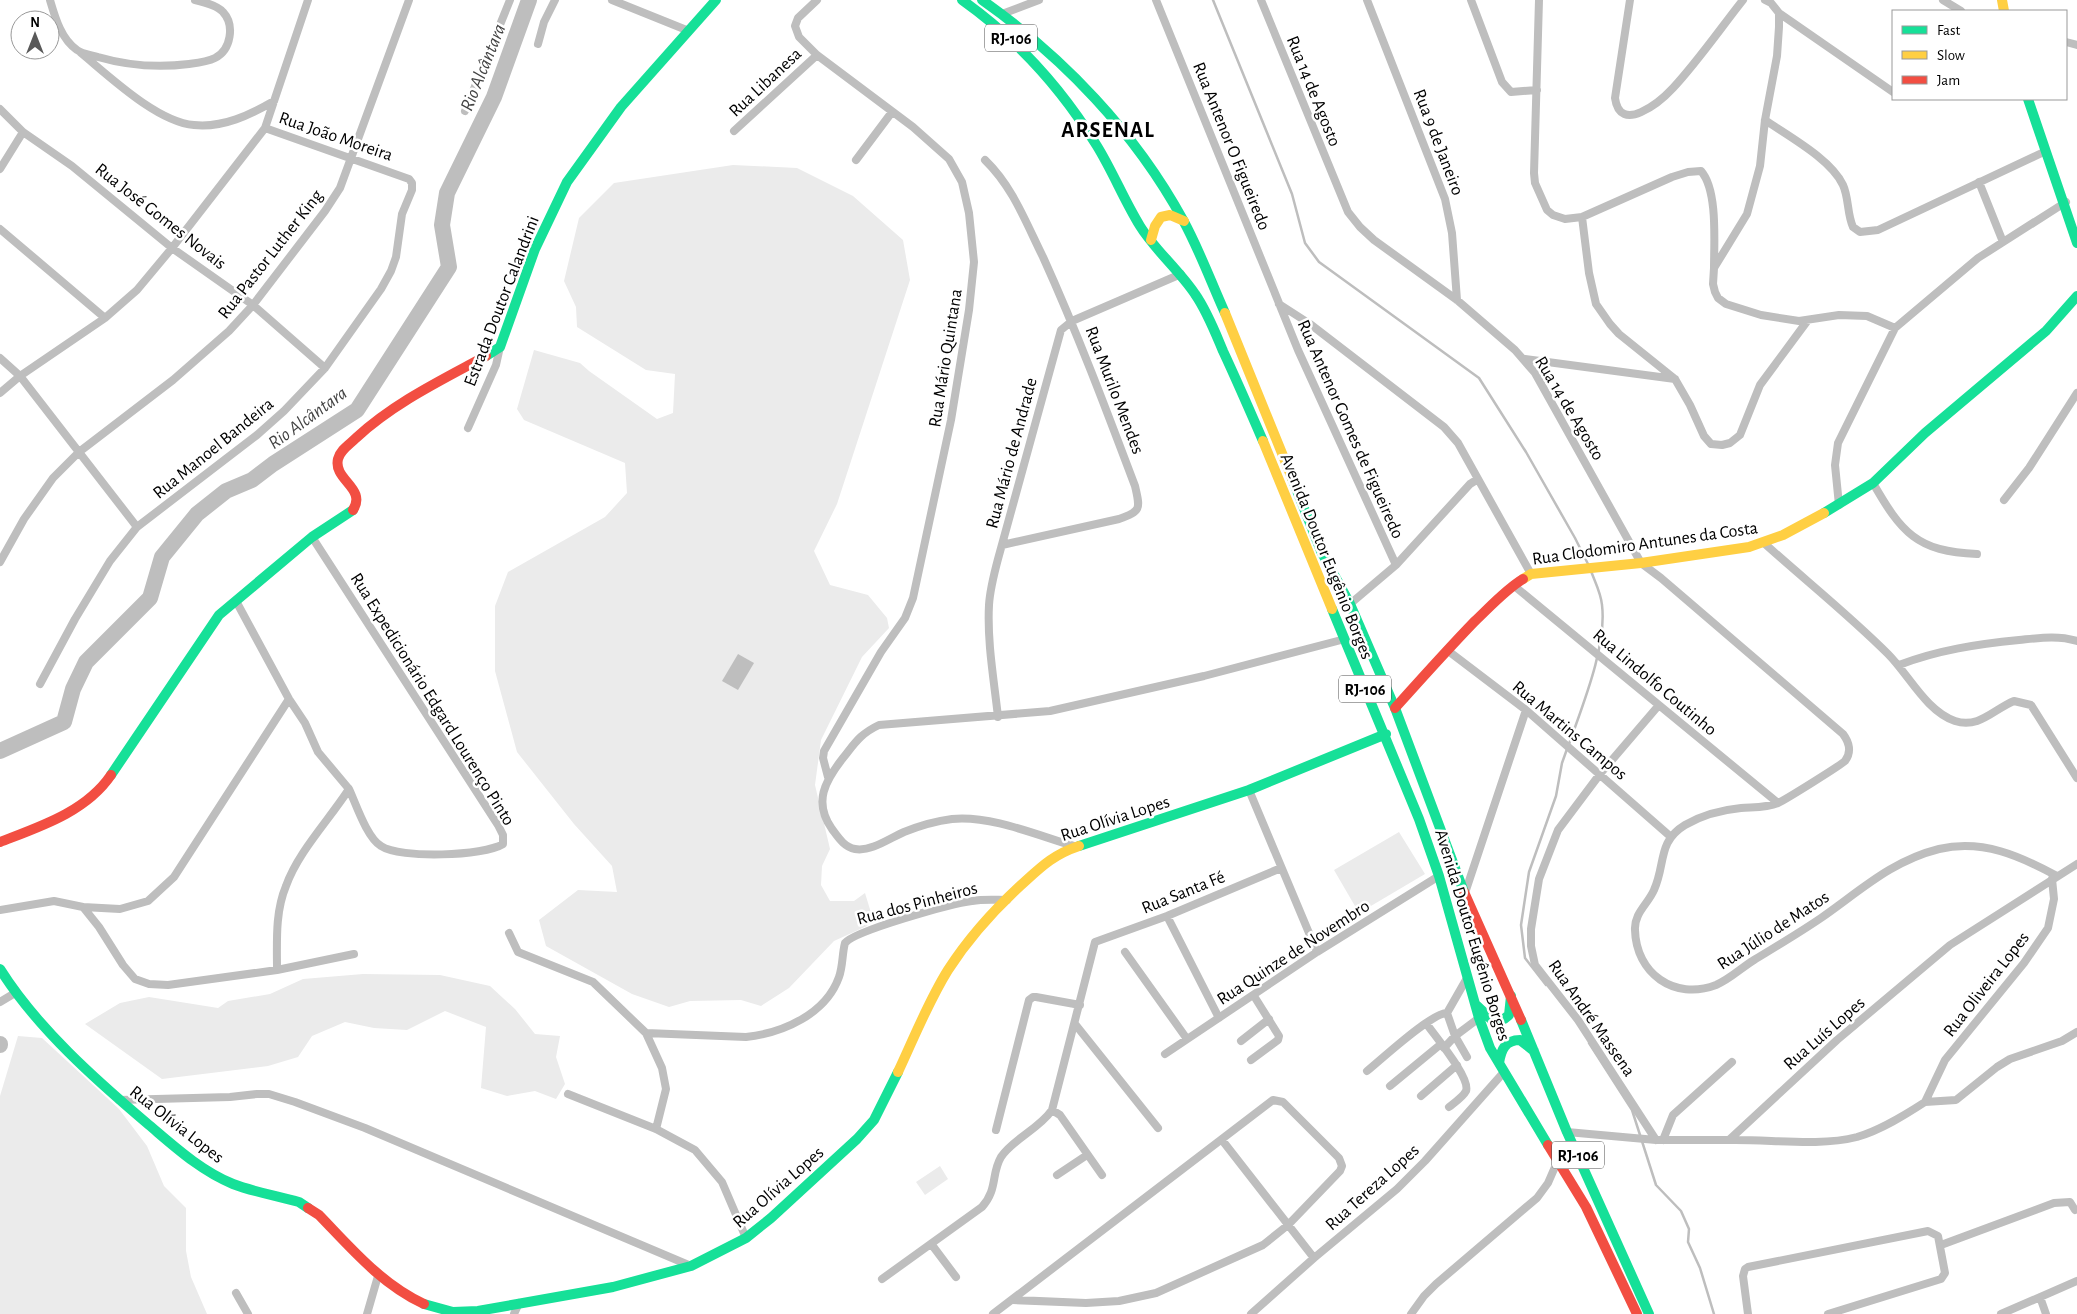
<svg xmlns="http://www.w3.org/2000/svg" width="2077" height="1314" viewBox="0 0 2077 1314" font-family="'Alegreya Sans',sans-serif">
<style>
.green{fill:#ebebeb}
.water{fill:#bebebe}
.lines{fill:none;stroke-linecap:round;stroke-linejoin:round}
.stream{stroke:#bebebe;stroke-width:2.5}
.river{stroke:#bebebe;stroke-width:16}
.street{stroke:#bebebe;stroke-width:8}
.fast{stroke:#16e098;stroke-width:10}
.slow{stroke:#ffcf43;stroke-width:10}
.jam{stroke:#f24e42;stroke-width:10}
.labels{text-anchor:middle;stroke-width:5;stroke-linejoin:round;paint-order:stroke}
.shield{fill:#fff;stroke:#4c4c4c;stroke-width:1}
.shield-label{font-size:16px;font-weight:bold;fill:#000}
.street-label{font-size:18px;fill:#000;stroke:#fff}
.water-label{font-size:19px;font-style:italic;fill:#434343;stroke:#fff}
.district-label{font-size:22px;font-weight:bold;letter-spacing:1px;fill:#000;stroke:#fff}
</style>
<rect width="100%" height="100%" fill="#fff"/>
<!-- green -->
<path class="green" d="M733 165 797 168 853 196 903 240 910 280 837 504 814 551 830 585 868 595 887 618 889 628 862 657 821 740 815 785 830 849 822 866 821 885 830 901H854L865 893 872 916 867 926 834 941 789 988 761 1006 741 1000 690 1001 669 1007 632 994 546 946 539 920 578 890 617 892 612 866 574 824 517 752 495 671V606L508 572 605 517 627 493 625 463 524 420 517 409 534 350 580 363 589 371 657 419 673 413 675 374 646 370 577 327 576 307 564 281 579 218 614 183Z
M1399 832 1425 874 1359 913 1334 870Z
M363 974 440 975 490 986 515 1009 535 1034 560 1036 556 1057 565 1084 556 1099 535 1091 507 1096 481 1088 486 1027 445 1011 407 1030 374 1028 345 1022 312 1036 298 1057 268 1066 162 1079 85 1024 120 1003 149 997 218 1008 228 1001 270 994 303 979Z
M18 1036 42 1038 119 1109 147 1146 164 1186 186 1208V1251L191 1277 207 1314H0V1096Z
M940 1166 948 1179 925 1195 916 1182Z"/>
<!-- water -->
<path class="water" d="M738 654 754 663 738 690 722 681Z"/>
<g class="lines">
<!-- stream -->
<path class="stream" d="M1213 0 1292 194 1305 243 1319 262 1479 378 1526 452 1575 538 1589 566
M1569 744C1583 704 1607 646 1602 605 1601 593 1595 582 1591 571
M1546 985 1525 958 1521 925 1529 872 1556 796 1562 763 1567 749
M1589 1043 1632 1110 1656 1185 1681 1211 1689 1229 1688 1242 1700 1268 1714 1314"/>
<!-- river -->
<path class="river" d="M0 751 64 722 73 689 86 662 150 598 162 557 197 514 226 491 252 480 273 464 357 410 449 267 442 225 447 193 494 97 529 0
M0 1044V1045"/>
<!-- street -->
<path class="street" d="M50 0C55 17 61 39 77 50 82 54 92 55 98 57 129 66 157 68 189 64 197 63 207 62 215 58 231 50 235 25 223 12 217 5 204 2 195 0
M612 0 689 31
M817 0 798 18 795 26 799 37 817 55 913 127 949 159 962 182 969 213 974 262 969 310 951 420 913 598 905 618 881 652 824 751 823 758 828 777
M1156 0 1298 350 1396 565
M1261 0 1348 212 1360 227 1374 240 1457 300 1515 350 1535 373 1641 563 1661 578 1843 734C1849 742 1852 752 1845 761 1841 765 1785 800 1778 803 1766 808 1753 807 1741 808 1721 810 1702 815 1685 825 1657 842 1666 864 1654 890 1648 904 1634 913 1635 930 1636 973 1674 1001 1716 985 1730 979 1741 968 1754 960 1777 946 1799 933 1821 918 1860 891 1891 861 1939 849 1983 839 2020 856 2057 876
M1367 0 1445 199 1452 233 1457 300
M1471 0 1502 82 1511 92 1537 90
M1539 0 1534 173 1535 183 1547 210 1553 215 1565 219 1582 217 1672 177 1688 172 1701 171C1718 190 1714 243 1714 268
M1630 0 1615 98C1620 135 1660 102 1673 88 1698 61 1720 29 1743 0
M1765 0 1771 3 1779 13V27L1777 56 1765 120 1760 166 1747 214 1714 268 1713 284 1715 292 1718 298 1726 304 1761 315 1799 321 1839 315 1867 316 1895 328
M1943 0 1961 11
M1779 13 1893 92
M1002 14 1039 0
M2066 42 2077 45
M538 44 544 22 555 0
M81 53C109 76 157 122 194 125 223 128 250 115 274 101
M0 109 23 132 72 166 172 248 253 305 325 368
M465 111 510 0
M1765 120C1788 136 1831 159 1843 185 1849 198 1847 214 1853 227L1860 232 1878 230 2046 151
M734 131 817 55
M856 160 892 112
M985 160C1013 187 1026 223 1043 257 1077 332 1106 409 1135 486 1140 508 1142 511 1119 519L1002 545
M0 169 23 132
M1979 182 2003 242
M1582 217 1589 273 1596 304 1610 324 1619 334 1675 379 1690 405 1704 436 1711 444 1722 445 1730 443 1740 435 1760 385 1808 320
M0 229 105 318
M1279 304 1310 324 1444 427 1458 443 1531 574
M0 358 20 376 137 527
M1525 359 1675 379
M0 393 20 376 105 318 137 290 172 248 265 128 308 0
M468 428 496 365 500 347
M1873 483C1901 532 1917 552 1977 554
M2004 500 2029 468 2077 393
M1839 505 1835 465 1838 443 1895 328 1978 258 2066 202
M312 537 498 825 503 835V844C484 856 400 859 381 846 367 838 356 804 349 789
M1764 543C1805 580 1849 615 1888 654 1909 675 1926 711 1955 721 1979 729 1994 709 2014 701L2031 705 2077 778
M0 562 24 519 53 478 79 452 173 380 229 331 253 305 325 211 340 188 409 0
M1513 585 1778 803
M236 601 289 699 305 723 318 752 349 789C329 820 298 852 286 886 275 912 277 942 277 970
M1350 604 1396 565 1470 484 1478 479
M1447 650 1526 710 1671 837
M1899 665C1938 650 1978 644 2019 640 2039 638 2058 635 2077 641
M40 684 75 619 110 561 137 527 257 435 284 411 325 368 381 289 391 271 396 257 402 214 412 190V183L409 179 265 128
M998 717C994 680 987 642 989 605 990 589 994 574 998 559L1061 330 1072 321 1181 274
M1249 790 1317 952
M1077 847C1039 836 991 815 952 819 936 821 919 826 904 832 890 838 871 852 855 849 844 847 838 837 832 829 813 802 825 781 843 758 855 743 860 734 879 725L1050 711 1204 676 1345 639
M2052 879 2054 899 2048 928 2024 963 1945 1060 1925 1102 1956 1100 1997 1067 2010 1059 2062 1041 2077 1032
M1465 893 1526 710
M83 907 120 909 148 901 174 877 289 699
M0 910 54 901 83 907 99 927 123 965 135 979 149 984 168 985 277 970 354 954
M1167 916 1219 1018
M509 933 518 952 593 982 646 1033 746 1037C783 1033 826 1014 839 977 843 966 842 954 845 943 854 931 953 903 972 901 984 899 995 900 1007 900
M1125 952 1187 1039
M0 1002 15 993
M1447 1013 1467 978
M1426 1023C1434 1035 1471 1078 1466 1091 1463 1097 1454 1103 1449 1107
M1075 1024 1158 1128
M646 1033 662 1068 666 1089 656 1129
M1241 1041 1269 1019
M1444 1048 1455 1036 1479 1018
M1165 1054 1317 952 1439 876
M1251 1060 1278 1040 1279 1036 1254 996
M1367 1071C1382 1059 1431 1013 1447 1013L1455 1036 1467 1057
M1390 1086 1441 1044
M568 1094 656 1129 695 1150 722 1182 746 1238
M1421 1096 1457 1065
M119 1100 230 1097 257 1094H269L295 1102 365 1128 691 1266
M1052 1110 1060 1115 1102 1175
M996 1130 1029 1000 1033 997H1036L1080 1005
M1567 1132 1656 1140H1729L1837 1040 1950 945 2077 864
M1222 1140 1314 1258
M1656 1140 1578 1020 1535 965 1531 946V929L1539 879 1558 830 1600 774 1659 705
M1663 1140 1673 1115 1732 1062
M1729 1140C1770 1139 1818 1147 1857 1137 1881 1130 1905 1115 1925 1102
M1057 1175 1087 1155
M932 1245 956 1277
M1941 1245 2054 1203 2070 1202 2075 1210
M882 1279 982 1207C998 1189 991 1174 1001 1157 1013 1139 1039 1129 1052 1110L1095 942 1167 916 1281 868
M236 1293 248 1314
M2040 1297 2046 1314
M367 1314 378 1276
M514 1314 519 1303
M993 1314 1273 1100 1283 1102 1339 1158 1342 1166 1340 1171 1288 1225 1263 1245 1156 1293 1119 1301 1086 1303 1013 1300
M1251 1314 1314 1258 1397 1189 1425 1161 1504 1072
M1411 1314 1424 1296 1436 1284 1537 1198 1548 1183 1558 1160
M1748 1314 1743 1276 1745 1269 1748 1267 1928 1231 1938 1236 1945 1273 1941 1279 1828 1314
M2001 1314 2077 1281"/>
<!-- fast -->
<path class="fast" d="M962 0C1017 39 1062 89 1097 146 1113 172 1124 200 1140 226 1154 249 1179 270 1195 294 1207 311 1215 332 1223 351 1237 381 1250 411 1263 441
M982 0C1063 57 1135 132 1183 220 1199 249 1211 282 1225 313
M2028 99 2077 243
M486 356 500 347 535 249 567 182 621 107 716 0
M1292 478 1321 551 1350 604 1395 708 1464 892
M1824 513 1873 483 1925 433 2046 331 2077 296
M1332 609 1419 819 1439 876 1479 1018 1490 1048 1548 1145
M111 775 219 615 312 537 353 510
M1079 846 1249 790 1386 734
M0 969C37 1028 96 1080 149 1125 175 1147 201 1171 233 1184 254 1192 277 1196 299 1202L308 1208
M1476 1005 1491 1019H1504L1509 1015 1511 996
M1521 1020 1567 1132 1649 1314
M1499 1063C1501 1050 1505 1040 1520 1040L1534 1051
M424 1304 453 1312 478 1311 613 1287 691 1266 746 1238 771 1218 857 1139 874 1120 898 1072"/>
<!-- slow -->
<path class="slow" d="M2002 0 2004 11
M1151 240 1155 226 1161 217 1170 215 1184 221
M1225 313 1292 478
M1263 441 1332 609
M1523 579 1531 574 1641 563 1749 547 1783 535 1824 513
M898 1072C914 1038 928 1002 948 970 968 939 993 911 1020 886 1040 868 1052 855 1079 846"/>
<!-- jam -->
<path class="jam" d="M353 510C367 488 333 480 338 459 340 450 350 444 356 438 394 403 440 381 486 356
M1395 708C1421 679 1447 650 1474 622 1490 607 1505 590 1523 579
M0 842C39 827 86 812 111 775
M1464 892 1521 1020
M1548 1145 1586 1207 1637 1314
M308 1208 319 1215C351 1248 381 1284 424 1304"/>
</g>
<g class="labels">
<!-- shield labels -->
<g class="shield">
<rect x="985" y="24.5" width="52" height="27" rx="4"/>
<rect x="1339" y="675.5" width="52" height="27" rx="4"/>
<rect x="1552" y="1141.5" width="52" height="27" rx="4"/>
</g>
<g class="shield-label">
<text x="1011" y="44">RJ-106</text>
<text x="1365" y="695">RJ-106</text>
<text x="1578" y="1161">RJ-106</text>
</g>
<!-- street labels -->
<g class="street-label">
<text transform="translate(765 82) rotate(-43)" y="6">Rua Libanesa</text>
<text transform="translate(1314 91) rotate(68)" y="6">Rua 14 de Agosto</text>
<text transform="translate(336 136) rotate(19)" y="6">Rua João Moreira</text>
<text transform="translate(1439 142) rotate(69)" y="6">Rua 9 de Janeiro</text>
<text transform="translate(1232 146) rotate(68)" y="6">Rua Antenor O Figueiredo</text>
<text transform="translate(161 216) rotate(38)" y="6">Rua José Gomes Novais</text>
<text transform="translate(270 254) rotate(-52)" y="6">Rua Pastor Luther King</text>
<text transform="translate(501 301) rotate(-69)" y="6">Estrada Doutor Calandrini</text>
<text transform="translate(945 358) rotate(-81)" y="6">Rua Mário Quintana</text>
<text transform="translate(1115 390) rotate(69)" y="6">Rua Murilo Mendes</text>
<text transform="translate(1570 408) rotate(59)" y="6">Rua 14 de Agosto</text>
<text transform="translate(1351 429) rotate(66)" y="6">Rua Antenor Gomes de Figueiredo</text>
<text transform="translate(213 448) rotate(-39)" y="6">Rua Manoel Bandeira</text>
<text transform="translate(1011 453) rotate(-75)" y="6">Rua Mário de Andrade</text>
<text transform="translate(1645 543) rotate(-8)" y="6">Rua Clodomiro Antunes da Costa</text>
<text transform="translate(1327 556) rotate(68)" y="6">Avenida Doutor Eugênio Borges</text>
<text transform="translate(1655 682) rotate(40)" y="6">Rua Lindolfo Coutinho</text>
<text transform="translate(433 699) rotate(58)" y="6">Rua Expedicionário Edgard Lourenço Pinto</text>
<text transform="translate(1570 730) rotate(40)" y="6">Rua Martins Campos</text>
<text transform="translate(1115 818) rotate(-18)" y="6">Rua Olívia Lopes</text>
<text transform="translate(1183 892) rotate(-22)" y="6">Rua Santa Fé</text>
<text transform="translate(917 903) rotate(-15)" y="6">Rua dos Pinheiros</text>
<text transform="translate(1773 930) rotate(-33)" y="6">Rua Júlio de Matos</text>
<text transform="translate(1473 935) rotate(73)" y="6">Avenida Doutor Eugênio Borges</text>
<text transform="translate(1293 952) rotate(-33)" y="6">Rua Quinze de Novembro</text>
<text transform="translate(1986 984) rotate(-52)" y="6">Rua Oliveira Lopes</text>
<text transform="translate(1592 1018) rotate(55)" y="6">Rua André Massena</text>
<text transform="translate(1824 1033) rotate(-41)" y="6">Rua Luís Lopes</text>
<text transform="translate(177 1124) rotate(38)" y="6">Rua Olívia Lopes</text>
<text transform="translate(778 1187) rotate(-41)" y="6">Rua Olívia Lopes</text>
<text transform="translate(1372 1187) rotate(-42)" y="6">Rua Tereza Lopes</text>
</g>
<!-- water labels -->
<g class="water-label">
<text transform="translate(482 67) rotate(-68)" y="7">Rio Alcântara</text>
<text transform="translate(307 417) rotate(-36)" y="7">Rio Alcântara</text>
</g>
<!-- district labels -->
<g class="district-label">
<text x="1108" y="137">ARSENAL</text>
</g>
</g>
<!-- legend -->
<rect x="1892" y="10" width="175" height="90" fill="#ffffff" stroke="#999999"/>
<rect x="1902" y="26" width="25" height="8" fill="#16e098" stroke="#999999"/>
<text x="1937" y="35" font-size="15" fill="#000000">Fast</text>
<rect x="1902" y="51" width="25" height="8" fill="#ffcf43" stroke="#999999"/>
<text x="1937" y="60" font-size="15" fill="#000000">Slow</text>
<rect x="1902" y="76" width="25" height="8" fill="#f24e42" stroke="#999999"/>
<text x="1937" y="85" font-size="15" fill="#000000">Jam</text>
<!-- north arrow -->
<g transform="translate(35 35)"><circle r="24" fill="#ffffff" stroke="#999999"/>
<path d="M0-4L9 19L0 12L-9 19Z" fill="#595959"/>
<text y="-8" font-size="14" font-weight="bold" text-anchor="middle" fill="#000000">N</text>
</g>
</svg>
